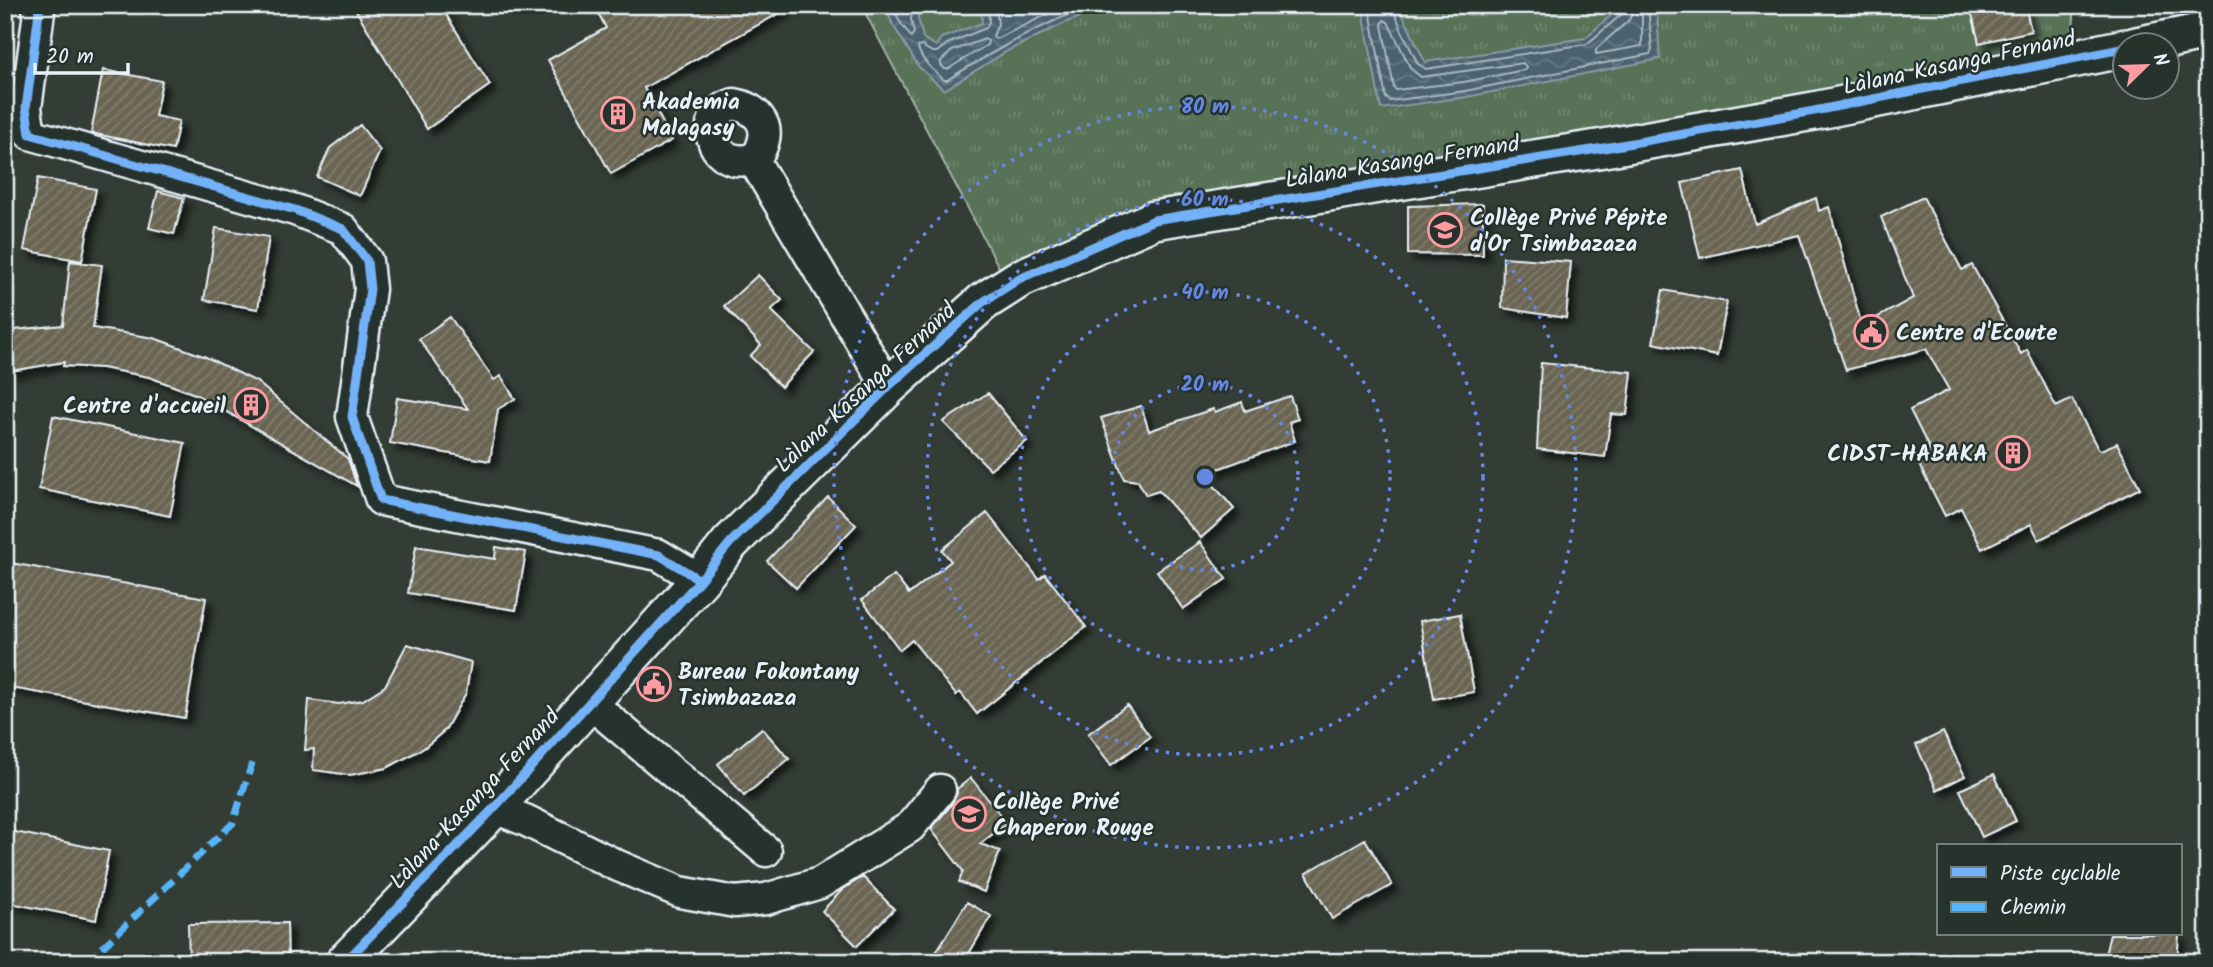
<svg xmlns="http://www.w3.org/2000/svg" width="2213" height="967" viewBox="0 0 2213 967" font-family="Kalam,sans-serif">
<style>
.park{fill:url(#park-tufts);stroke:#a0b2a8;stroke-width:2}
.water{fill:url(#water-waves);stroke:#8a9ca6;stroke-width:2}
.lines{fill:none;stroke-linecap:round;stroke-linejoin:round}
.shore{stroke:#a9b8c1;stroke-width:2}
.building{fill:url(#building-hatch);stroke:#e8f1f8;stroke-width:2;filter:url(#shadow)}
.minor-casing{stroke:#e8f1f8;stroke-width:35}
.tertiary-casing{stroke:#e8f1f8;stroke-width:42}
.minor{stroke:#26332d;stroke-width:30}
.tertiary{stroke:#26332d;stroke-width:37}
.quiet{stroke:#56b5f8;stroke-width:7;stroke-dasharray:14 7;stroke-linecap:butt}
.cycleway-casing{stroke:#26332d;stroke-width:13}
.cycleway{stroke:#73b2f8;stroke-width:9}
.ring{fill:none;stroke:#6487e3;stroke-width:3.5;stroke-dasharray:3.5 7}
.labels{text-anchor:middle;stroke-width:5;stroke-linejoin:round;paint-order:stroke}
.street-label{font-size:23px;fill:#e8f1f8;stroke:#26332d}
.poi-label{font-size:23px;font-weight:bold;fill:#e8f1f8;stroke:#26332d;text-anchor:start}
.centre{fill:#6487e3;stroke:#26332d;stroke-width:3.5}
.ring-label{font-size:21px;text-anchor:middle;font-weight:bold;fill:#6487e3;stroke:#26332d;stroke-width:5;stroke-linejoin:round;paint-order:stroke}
</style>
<defs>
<pattern id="park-tufts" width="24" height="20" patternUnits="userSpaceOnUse" patternTransform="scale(1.75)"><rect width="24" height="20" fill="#587258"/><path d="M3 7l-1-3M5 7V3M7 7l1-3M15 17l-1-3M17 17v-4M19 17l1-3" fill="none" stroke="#708771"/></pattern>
<pattern id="water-waves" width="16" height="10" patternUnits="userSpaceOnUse" patternTransform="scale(1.75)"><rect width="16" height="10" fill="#4b636f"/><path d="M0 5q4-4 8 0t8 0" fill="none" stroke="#657a84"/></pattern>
<pattern id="building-hatch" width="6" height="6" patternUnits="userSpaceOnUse" patternTransform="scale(1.75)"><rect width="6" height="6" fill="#6b6553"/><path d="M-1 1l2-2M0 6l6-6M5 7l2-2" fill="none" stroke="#807c6c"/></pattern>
<filter id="shadow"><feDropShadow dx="6" dy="6" stdDeviation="3.5" flood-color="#0009"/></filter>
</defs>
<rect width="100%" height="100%" fill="#343d35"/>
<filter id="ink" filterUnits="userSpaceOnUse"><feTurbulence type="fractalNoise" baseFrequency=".0143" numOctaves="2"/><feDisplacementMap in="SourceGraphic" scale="14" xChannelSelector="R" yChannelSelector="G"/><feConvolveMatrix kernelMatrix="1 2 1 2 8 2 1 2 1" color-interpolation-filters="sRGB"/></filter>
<g filter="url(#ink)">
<!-- park -->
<path class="park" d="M861 5H2075L2072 41 1691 119 1331 175 1004 277Z"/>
<!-- water -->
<path class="water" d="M884 5H920L918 18 923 38 936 46 941 38 982 23 981 5H1113L1067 22 1009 50 944 90 919 67 893 25Z
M1362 5H1398L1425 62 1585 38 1617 10V5H1655L1657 13 1660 59 1466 97 1381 109Z"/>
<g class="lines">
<!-- shore -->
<path class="shore" d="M892 5 900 22 911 37 914 33 911 19 913 5
M988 5 989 22 986 28 947 44 937 52H932L922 46 918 47C921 61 933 70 944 80H947C994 51 1041 24 1093 5
M996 5 998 24 993 36 996 39 1067 5
M1369 5 1386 98 1390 101 1465 91 1650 54 1652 50 1648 5
M1392 5 1402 31 1418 64 1426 69 1587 44 1622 14 1624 5
M1633 5 1635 8 1629 20 1596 49V54L1642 46V16L1637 8 1640 5
M1384 20 1388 22 1411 69 1421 77 1523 63 1527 68 1524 70 1464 82 1396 90 1394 88 1382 25Z
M985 39 988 41 987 45 948 69H945L941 65V61L952 51Z"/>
</g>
<!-- building -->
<path class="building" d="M353 5H440L490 85 427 129Z
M594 5H794L644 88 672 140 611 174 548 60 606 28Z
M2013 5H2025L2031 31 1979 43 1972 14Z
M103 70 162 81 155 116 179 121 173 150 91 133Z
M360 125 380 151 360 196 317 177 330 148Z
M1742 170 1755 224 1816 198 1819 211 1829 207 1862 326 1913 298 1881 217 1923 197 1962 270 1972 265 2021 354 2027 350 2056 407 2072 399 2098 449 2101 450 2117 443 2140 488 2039 540 2031 524 1982 549 1961 508 1945 516 1915 457 1930 450 1910 410 1949 390 1926 349 1846 370 1799 235 1700 258 1682 183Z
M38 178 96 189 82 261 24 250Z
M158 191 184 198 174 234 149 228Z
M1483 204V255L1408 254V206Z
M216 228 269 237 258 309 204 300Z
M1503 257 1571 262 1566 318 1502 308Z
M70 261 102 265 93 328 154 338 206 357 257 382 348 459 357 486 195 394 149 377 102 368 63 366 64 362 5 372V331L63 325Z
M758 275 782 300 771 310 814 352 781 387 750 356 761 345 724 306Z
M1663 290 1727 302 1717 356 1653 343Z
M450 317 494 380 501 376 515 399 498 409 490 461 390 443 397 398 468 409 419 339Z
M1541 363 1632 372 1627 415 1611 414 1605 457 1537 449Z
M988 393 1027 441 990 469 943 422Z
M1290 396 1298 419 1289 422 1295 441 1204 474 1234 509 1201 538 1159 491 1146 495 1138 481 1124 479 1101 418 1141 406 1149 431 1213 409 1215 412 1242 402 1245 411Z
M53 416 185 443 170 516 39 489Z
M828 497 856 525 796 588 767 561Z
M987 513 1039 579 1045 574 1086 627 977 714 960 692 956 695 912 640 900 650 862 600 894 575 909 594 951 561 942 550Z
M1200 542 1226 579 1183 609 1157 571Z
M416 546 495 559 496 547 526 552 516 610 408 593Z
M5 562 206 598 185 718 5 687Z
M1460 614 1474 692 1434 699 1420 621Z
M407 644 471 662 466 693 445 730 424 748 387 768 350 775 313 770 314 749 305 750 309 700 339 704 363 700 385 686Z
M1127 705 1150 737 1111 765 1088 734Z
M762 728 789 759 744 796 718 764Z
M1943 732 1965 776 1937 790 1916 745Z
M1994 774 2016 821 1982 837 1960 790Z
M971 778 1007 823 980 844 1000 851 984 892 959 882 963 871 931 829 952 804 957 793V789Z
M5 830 109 851 96 920 5 902Z
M1365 839 1392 885 1332 919 1306 873Z
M863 877 894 909 857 946 822 911 843 889Z
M967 902 991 916 964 962H930Z
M287 923 288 962H189L188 924Z
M2110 934H2179L2177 962H2125L2105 955Z"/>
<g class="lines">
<!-- minor casing -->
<g class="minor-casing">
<path id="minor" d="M37 5 39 12 26 108 30 134 295 210 343 229 367 261 370 289 352 417 381 500 659 555 700 580
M734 104C755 108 771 123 762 146 760 153 754 159 747 160 710 166 696 115 734 104Z
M753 159 888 387
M589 702 766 851
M494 808 525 820 616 865 680 892 735 902 766 899 820 883 910 827 940 790"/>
</g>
<!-- tertiary casing -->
<g class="tertiary-casing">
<path id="tertiary" d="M2136 46 2208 31
M345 962 494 808 700 580 730 543 888 387 983 302 1019 279 1154 220 1604 148 1814 111 2126 48"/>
</g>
<!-- minor -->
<use href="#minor" class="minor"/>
<!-- tertiary -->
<use href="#tertiary" class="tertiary"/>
<!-- quiet -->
<path class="quiet" d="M87 962 233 823 252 763"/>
<!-- cycleway casing -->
<g class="cycleway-casing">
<path id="cycleway" d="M37 5 39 12 26 108 30 134 295 210 343 229 367 261 370 289 352 417 381 500 659 555 700 580
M345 962 494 808 700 580 730 543 888 387 983 302 1019 279 1154 220 1604 148 1814 111 2126 48"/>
</g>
<!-- cycleway -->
<use href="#cycleway" class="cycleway"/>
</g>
</g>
<!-- distance rings -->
<g class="ring">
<circle cx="1205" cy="477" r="93"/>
<circle cx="1205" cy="477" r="185"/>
<circle cx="1205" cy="477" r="278"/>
<circle cx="1205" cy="477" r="371"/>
</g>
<!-- icons -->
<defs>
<g id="building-ring" transform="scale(1.75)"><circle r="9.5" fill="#26332d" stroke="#ff9aa2" stroke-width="1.5"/><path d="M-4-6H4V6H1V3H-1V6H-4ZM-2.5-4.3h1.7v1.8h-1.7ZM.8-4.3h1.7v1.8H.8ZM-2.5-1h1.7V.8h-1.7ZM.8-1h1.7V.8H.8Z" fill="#ff9aa2"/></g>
<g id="school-ring" transform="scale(1.75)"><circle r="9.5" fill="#26332d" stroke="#ff9aa2" stroke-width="1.5"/><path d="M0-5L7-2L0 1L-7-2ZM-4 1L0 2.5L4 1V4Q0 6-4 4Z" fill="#ff9aa2"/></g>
<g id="civic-ring" transform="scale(1.75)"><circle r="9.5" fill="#26332d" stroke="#ff9aa2" stroke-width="1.5"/><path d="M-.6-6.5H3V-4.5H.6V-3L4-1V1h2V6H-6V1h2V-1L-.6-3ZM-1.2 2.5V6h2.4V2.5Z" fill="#ff9aa2"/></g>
</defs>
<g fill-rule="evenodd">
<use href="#building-ring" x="618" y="114"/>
<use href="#school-ring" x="1445" y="230"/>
<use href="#civic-ring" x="1871" y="332"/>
<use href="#building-ring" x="251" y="405"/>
<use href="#building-ring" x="2013" y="453"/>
<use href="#civic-ring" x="654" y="684"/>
<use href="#school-ring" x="969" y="814"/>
</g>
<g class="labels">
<!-- street labels -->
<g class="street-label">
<text transform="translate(1959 62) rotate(-12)" y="8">Làlana Kasanga Fernand</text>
<text transform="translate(1402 161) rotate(-9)" y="8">Làlana Kasanga Fernand</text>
<text transform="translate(865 387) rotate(-43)" y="8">Làlana Kasanga Fernand</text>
<text transform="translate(474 798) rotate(-47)" y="8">Làlana Kasanga Fernand</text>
</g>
<!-- poi labels -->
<g class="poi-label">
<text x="642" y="109">Akademia<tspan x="642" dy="26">Malagasy</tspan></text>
<text x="1470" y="225">Collège Privé Pépite<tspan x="1470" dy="26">d'Or Tsimbazaza</tspan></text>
<text x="1896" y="340">Centre d'Ecoute</text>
<text x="226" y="413" text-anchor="end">Centre d'accueil</text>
<text x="1988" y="461" text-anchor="end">CIDST-HABAKA</text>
<text x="678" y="679">Bureau Fokontany<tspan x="678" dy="26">Tsimbazaza</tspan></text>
<text x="993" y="809">Collège Privé<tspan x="993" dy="26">Chaperon Rouge</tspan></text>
</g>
</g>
<circle cx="1205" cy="477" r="10" class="centre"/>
<g class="ring-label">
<text x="1205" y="113">80 m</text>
<text x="1205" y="206">60 m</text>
<text x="1205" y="299">40 m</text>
<text x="1205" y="391">20 m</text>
</g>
<!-- margin -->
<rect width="2213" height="967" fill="none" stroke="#26332d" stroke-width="28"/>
<rect x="14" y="14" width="2185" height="939" fill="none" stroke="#e8f1f8" stroke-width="2.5" filter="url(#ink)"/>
<!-- legend -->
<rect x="1937" y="844" width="245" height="91" fill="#26332d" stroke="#747f7e" stroke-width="2"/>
<rect x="1951" y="867" width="35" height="10" fill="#73b2f8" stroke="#747f7e" stroke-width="2"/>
<text x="2000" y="880" font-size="21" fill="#e8f1f8">Piste cyclable</text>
<rect x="1951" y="902" width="35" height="10" fill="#56b5f8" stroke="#747f7e" stroke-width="2"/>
<text x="2000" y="914" font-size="21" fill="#e8f1f8">Chemin</text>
<!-- north arrow -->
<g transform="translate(2146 66) rotate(67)"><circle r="33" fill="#26332d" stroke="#747f7e" stroke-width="2"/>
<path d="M0-5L12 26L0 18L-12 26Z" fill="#ff9aa2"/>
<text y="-10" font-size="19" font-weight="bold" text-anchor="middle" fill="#e8f1f8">N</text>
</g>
<!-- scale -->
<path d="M35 63v10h93v-10" fill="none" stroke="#e8f1f8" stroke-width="3.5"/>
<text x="46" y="63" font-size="21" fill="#e8f1f8" stroke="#26332d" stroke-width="5" paint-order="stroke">20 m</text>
</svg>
